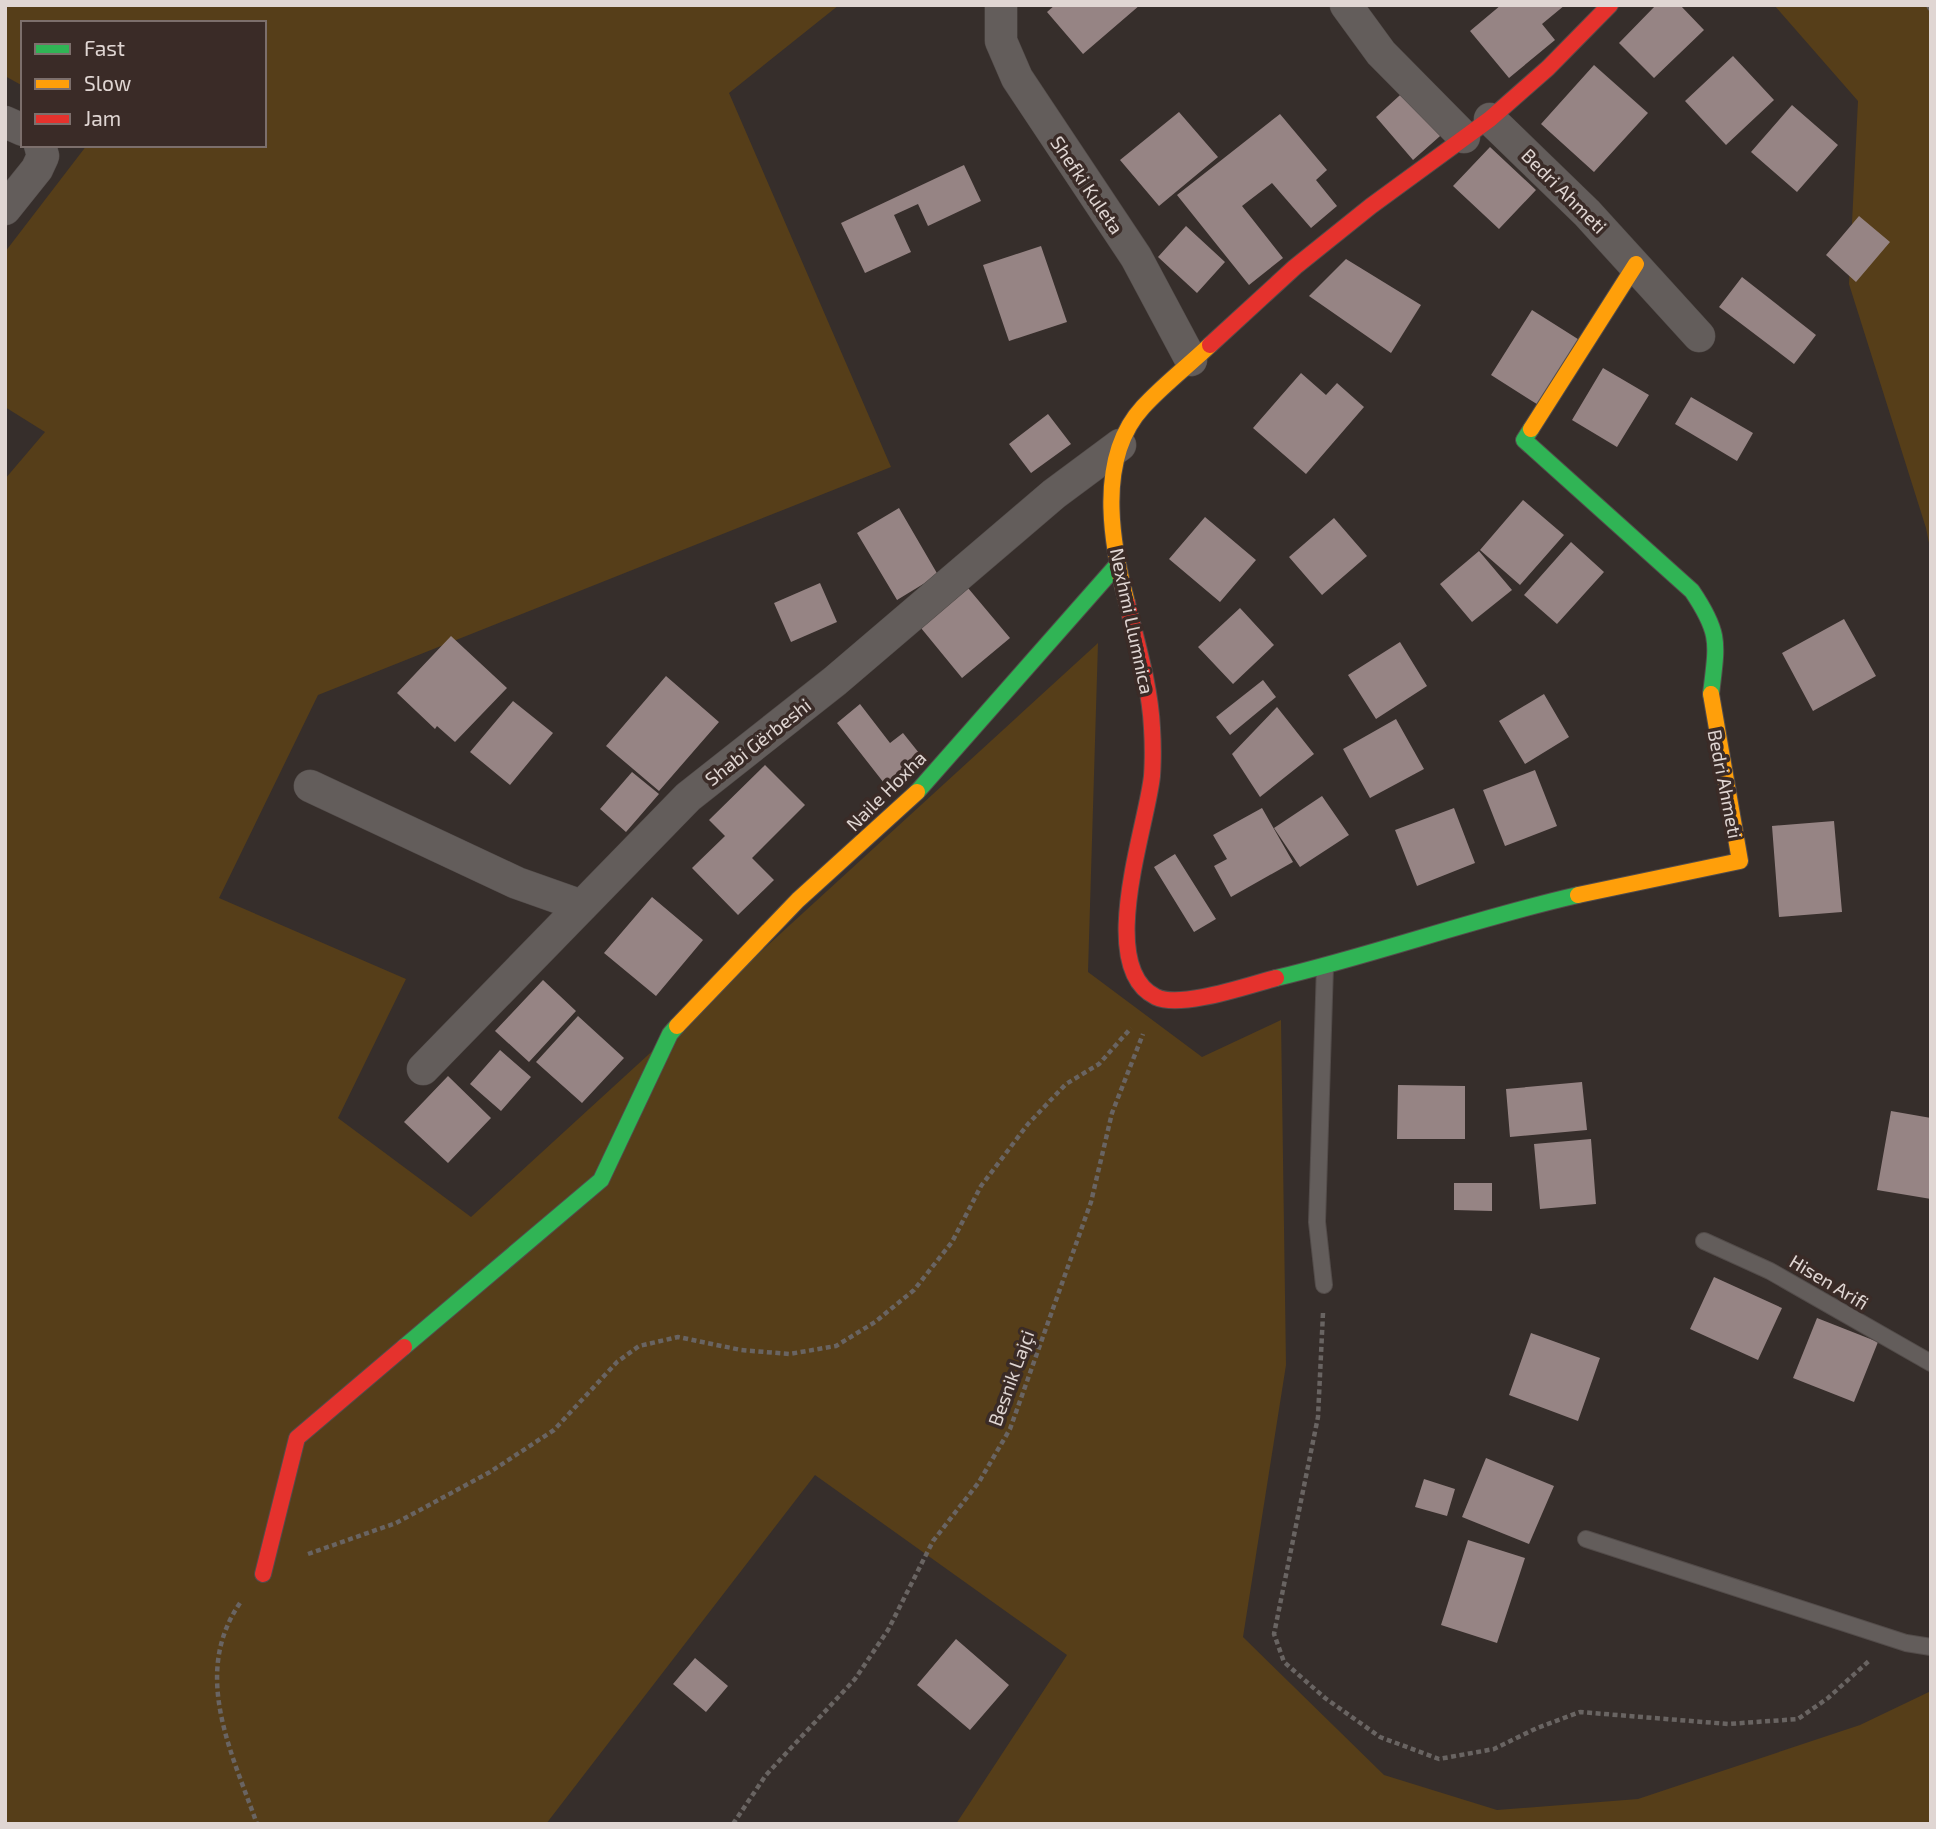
<svg xmlns="http://www.w3.org/2000/svg" width="1936" height="1829" viewBox="0 0 1936 1829" font-family="'Exo 2',sans-serif">
<style>
.green{fill:#563e19}
.building{fill:#968484}
.lines{fill:none;stroke-linecap:round;stroke-linejoin:round}
.lane-casing{stroke:#534c4a;stroke-width:18}
.street-casing{stroke:#534c4a;stroke-width:33}
.fast-casing{stroke:#534c4a;stroke-width:18}
.slow-casing{stroke:#534c4a;stroke-width:18}
.jam-casing{stroke:#534c4a;stroke-width:18}
.path{stroke:#696462;stroke-width:4.5;stroke-dasharray:5 3.5;stroke-linecap:butt}
.lane{stroke:#635d5b;stroke-width:16}
.street{stroke:#635d5b;stroke-width:32}
.fast{stroke:#30b455;stroke-width:16}
.slow{stroke:#ff9f0a;stroke-width:16}
.jam{stroke:#e5322d;stroke-width:16}
.labels{text-anchor:middle;stroke-width:7;stroke-linejoin:round;paint-order:stroke}
.street-label{font-size:19px;fill:#e0d6d3;stroke:#3a2b27}
</style>
<rect width="100%" height="100%" fill="#362e2b"/>
<!-- green -->
<path class="green" d="M5 5H839L729 93 891 467 318 695 219 898 406 979 338 1118 471 1217 1098 643 1088 972 1202 1057 1281 1020 1286 1365 1243 1637 1384 1775 1497 1810 1638 1799 1860 1725 1931 1691V1824H956L1067 1655 815 1475 546 1824H5V479L45 432 5 407V252L87 145H264V23H23V86L5 76Z
M1774 5H1931V553L1926 528 1849 284 1858 101Z"/>
<!-- building -->
<path class="building" d="M1055 5H1140L1083 54 1047 12Z
M1501 5H1565L1542 24 1555 40 1509 78 1470 31Z
M1656 5H1680L1704 30 1654 78 1619 43Z
M1733 56 1774 100 1726 145 1685 101Z
M1594 65 1648 113 1594 172 1541 124Z
M1410 86 1448 129 1413 160 1376 117Z
M1792 105 1838 145 1797 192 1751 152Z
M1179 112 1218 157 1159 206 1120 160Z
M1280 114 1327 170 1316 180 1337 206 1311 228 1272 183 1242 206 1283 258 1249 285 1177 195Z
M1490 147 1536 190 1499 229 1453 186Z
M964 165 981 201 928 226 918 204 894 215 911 252 865 273 841 223Z
M1859 216 1890 242 1856 282 1826 255Z
M1186 226 1225 262 1197 293 1158 257Z
M1041 246 1067 322 1009 341 983 265Z
M1346 259 1421 305 1391 353 1309 296Z
M1742 277 1816 335 1794 364 1719 307Z
M1532 310 1581 341 1540 406 1491 375Z
M1603 368 1649 395 1617 447 1572 420Z
M1301 373 1326 395 1337 383 1364 407 1306 474 1253 428Z
M1691 397 1753 433 1737 461 1675 424Z
M1048 414 1071 444 1031 473 1009 444Z
M1523 500 1564 535 1520 585 1480 550Z
M899 508 938 575 897 600 857 533Z
M1205 517 1256 560 1220 602 1169 559Z
M1334 518 1367 556 1322 595 1289 557Z
M1571 542 1604 572 1557 624 1524 595Z
M1479 551 1512 590 1472 622 1440 584Z
M820 583 837 622 791 642 774 603Z
M968 588 1010 638 962 678 921 628Z
M1240 608 1274 645 1233 684 1198 647Z
M1844 619 1876 676 1813 711 1782 653Z
M451 636 507 688 455 742 437 726 435 729 397 693Z
M1400 642 1427 686 1376 719 1348 675Z
M666 676 719 722 659 791 606 746Z
M1263 680 1276 697 1230 735 1216 717Z
M1544 694 1569 737 1525 764 1499 721Z
M513 701 553 733 510 785 470 752Z
M860 704 890 743 903 733 927 763 891 792 837 723Z
M1277 707 1314 754 1260 797 1232 754Z
M1396 719 1424 769 1370 798 1343 749Z
M765 765 805 805 752 858 774 880 738 915 692 868 725 836 709 820Z
M1535 770 1557 826 1505 846 1483 790Z
M632 772 659 794 626 832 600 809Z
M1322 796 1349 835 1300 867 1274 828Z
M1262 808 1293 862 1231 897 1214 866 1227 859 1213 835Z
M1454 808 1475 863 1417 886 1395 830Z
M1834 821 1842 912 1779 917 1772 826Z
M1175 854 1216 919 1194 932 1154 867Z
M652 897 703 940 656 996 604 953Z
M543 980 576 1011 529 1062 495 1031Z
M578 1016 624 1058 582 1103 536 1062Z
M500 1050 531 1077 501 1111 470 1084Z
M448 1076 491 1118 448 1163 404 1122Z
M1582 1082 1587 1130 1510 1137 1506 1089Z
M1398 1085 1465 1086V1139H1397Z
M1891 1111 1931 1118V1199L1877 1190Z
M1591 1139 1596 1204 1540 1209 1534 1144Z
M1454 1183H1492V1211L1454 1210Z
M1714 1277 1782 1308 1758 1360 1690 1329Z
M1817 1318 1878 1342 1854 1402 1793 1378Z
M1531 1333 1600 1358 1578 1421 1509 1395Z
M1486 1458 1554 1486 1529 1544 1462 1517Z
M1424 1479 1455 1489 1447 1516 1415 1507Z
M1468 1540 1525 1558 1497 1643 1441 1625Z
M956 1639 1009 1685 970 1730 917 1685Z
M695 1658 728 1686 706 1712 673 1684Z"/>
<g class="lines">
<!-- lane casing -->
<g class="lane-casing">
<path id="lane" d="M1704 1241 1770 1271 1931 1363
M1324 1285 1317 1222 1325 966
M1586 1539 1906 1643 1931 1647"/>
</g>
<!-- street casing -->
<g class="street-casing">
<path id="street" d="M1001 5V41L1017 78 1136 257 1191 360
M1346 5 1381 53 1464 137
M1490 119 1587 213 1699 336
M5 122 23 130
M5 209 37 169 43 156 40 145
M310 786 517 883 582 906
M423 1069 688 797 835 681 1054 494 1120 445"/>
</g>
<!-- fast casing -->
<g class="fast-casing">
<path id="fast" d="M1531 429 1524 440 1692 591C1721 634 1717 643 1711 694
M917 792 1117 565
M1276 978C1377 954 1476 918 1578 895
M404 1347 601 1180 670 1034 677 1026"/>
</g>
<!-- slow casing -->
<g class="slow-casing">
<path id="slow" d="M1531 429 1636 264
M1127 603C1111 543 1096 458 1143 407 1163 385 1188 366 1210 345
M1578 895 1740 861 1711 694
M677 1026 798 900 917 792"/>
</g>
<!-- jam casing -->
<g class="jam-casing">
<path id="jam" d="M1210 345 1295 267 1371 206 1490 119 1548 68 1610 5
M1127 603C1137 644 1150 686 1152 728 1153 744 1153 761 1152 776 1147 826 1095 968 1156 997 1181 1009 1249 985 1276 978
M263 1574 297 1438 404 1347"/>
</g>
<!-- path -->
<path class="path" d="M1928 5 1931 11
M1323 1313 1318 1417 1274 1634 1284 1662 1325 1698 1380 1737 1439 1759 1494 1749 1537 1728 1580 1712 1728 1724 1798 1719 1828 1698 1870 1660
M308 1554 396 1523 490 1472 554 1430 617 1362 639 1346 678 1337 741 1350 789 1354 836 1346 875 1322 914 1290 952 1242 981 1186 1028 1124 1066 1084 1099 1064 1131 1028
M240 1603C191 1674 232 1753 257 1824
M733 1824 766 1775 855 1679 888 1630 933 1541 979 1482 1010 1429 1091 1202 1112 1113 1143 1034"/>
<!-- lane -->
<use href="#lane" class="lane"/>
<!-- street -->
<use href="#street" class="street"/>
<!-- fast -->
<use href="#fast" class="fast"/>
<!-- slow -->
<use href="#slow" class="slow"/>
<!-- jam -->
<use href="#jam" class="jam"/>
</g>
<g class="labels">
<!-- street labels -->
<g class="street-label">
<text transform="translate(1087 185) rotate(56)" y="7">Shefki Kuleta</text>
<text transform="translate(1564 191) rotate(45)" y="7">Bedri Ahmeti</text>
<text transform="translate(1132 621) rotate(78)" y="7">Nexhmi Llumnica</text>
<text transform="translate(758 742) rotate(-38)" y="7">Shabi Gërbeshi</text>
<text transform="translate(1725 784) rotate(79)" y="7">Bedri Ahmeti</text>
<text transform="translate(886 791) rotate(-45)" y="7">Naile Hoxha</text>
<text transform="translate(1829 1282) rotate(31)" y="7">Hisen Arifi</text>
<text transform="translate(1011 1378) rotate(-70)" y="7">Besnik Lajçi</text>
</g>
</g>
<!-- border -->
<rect width="1936" height="1829" fill="none" stroke="#e0d6d3" stroke-width="14"/>
<!-- legend -->
<rect x="21" y="21" width="245" height="126" fill="#3a2b27" stroke="#7c6f6c" stroke-width="2"/>
<rect x="35" y="44" width="35" height="10" fill="#30b455" stroke="#7c6f6c" stroke-width="2"/>
<text x="84" y="56" font-size="21" fill="#e0d6d3">Fast</text>
<rect x="35" y="79" width="35" height="10" fill="#ff9f0a" stroke="#7c6f6c" stroke-width="2"/>
<text x="84" y="91" font-size="21" fill="#e0d6d3">Slow</text>
<rect x="35" y="114" width="35" height="10" fill="#e5322d" stroke="#7c6f6c" stroke-width="2"/>
<text x="84" y="126" font-size="21" fill="#e0d6d3">Jam</text>
</svg>
